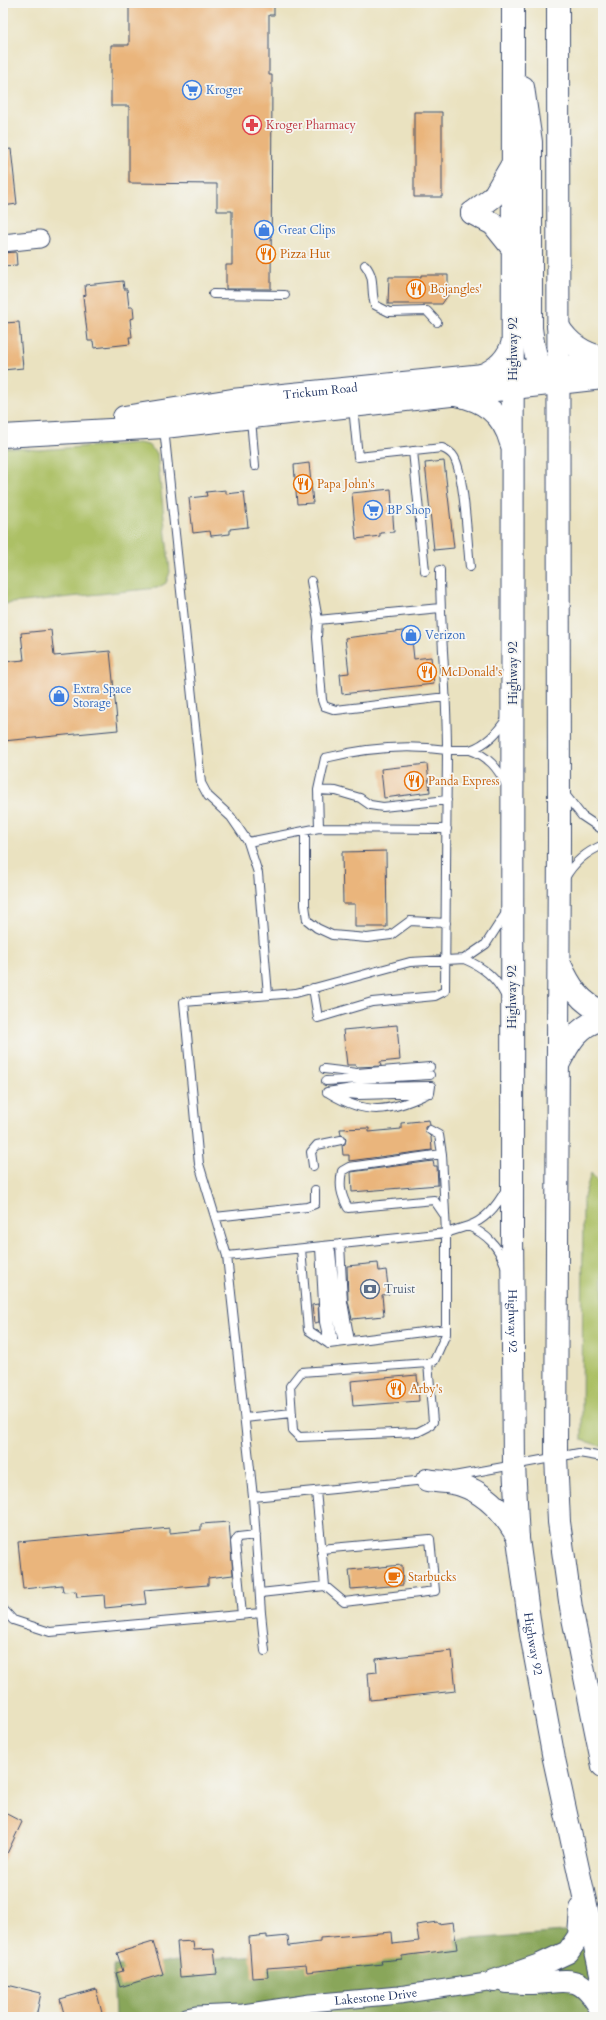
<svg xmlns="http://www.w3.org/2000/svg" width="606" height="2020" viewBox="0 0 606 2020" font-family="Cardo,serif">
<style>
.green{fill:#acc065;stroke:#647862}
.forest{fill:#89a65a;stroke:#526a5c}
.building{fill:#eab57b}
.lines{fill:none;stroke-linecap:round;stroke-linejoin:round}
.lane-casing{stroke:#3a4a6d;stroke-width:10}
.street-casing{stroke:#3a4a6d;stroke-width:19}
.secondary-casing{stroke:#3a4a6d;stroke-width:24}
.primary-casing{stroke:#3a4a6d;stroke-width:24}
.lane{stroke:#fff;stroke-width:8}
.street{stroke:#fff;stroke-width:17}
.secondary{stroke:#fff;stroke-width:22}
.primary{stroke:#fff;stroke-width:22}
.labels{text-anchor:middle;stroke-width:3.5;stroke-linejoin:round;paint-order:stroke}
.shop-label{font-size:12px;fill:#366cbe;stroke:#f6f6f2;text-anchor:start}
.health-label{font-size:12px;fill:#be3a42;stroke:#f6f6f2;text-anchor:start}
.food-label{font-size:12px;fill:#c56008;stroke:#f6f6f2;text-anchor:start}
.street-label{font-size:12px;fill:#1b2f5e;stroke:#f6f6f2}
.service-label{font-size:12px;fill:#4e5e75;stroke:#f6f6f2;text-anchor:start}
</style>
<rect width="100%" height="100%" fill="#f6f6f2"/>
<filter id="ink" filterUnits="userSpaceOnUse"><feTurbulence type="fractalNoise" baseFrequency=".025" numOctaves="2"/><feDisplacementMap in="SourceGraphic" scale="8" xChannelSelector="R" yChannelSelector="G"/><feConvolveMatrix kernelMatrix="1 2 1 2 8 2 1 2 1" color-interpolation-filters="sRGB"/></filter>
<filter id="wash" filterUnits="userSpaceOnUse"><feTurbulence type="fractalNoise" baseFrequency=".012" numOctaves="4" result="noise"/><feDisplacementMap in="SourceGraphic" scale="16" xChannelSelector="R" yChannelSelector="G"/><feGaussianBlur stdDeviation="0.9" result="paint"/><feColorMatrix in="noise" values="0 0 0 0 0 0 0 0 0 0 0 0 0 0 0 0 0 1.4 0 .05"/><feComposite in="paint" operator="in"/></filter>
<g filter="url(#wash)">
<rect width="100%" height="100%" fill="#eae2c0"/>
<!-- green -->
<path class="green" d="M139 443 148 445 157 453 170 572 166 583 157 588 3 604V447L38 450Z
M591 1173 603 1189V1447L582 1440 583 1200Z"/>
<!-- forest -->
<path class="forest" d="M603 1929V2017H115L113 1966Z"/>
<g id="blocks">
<!-- building -->
<path class="building" d="M129 3H274V15H269V75H272L271 289H226V265H232V211H217V184L129 183V106H111V45H129Z
M414 112H442V197H414Z
M11 149 17 204 3 206V150Z
M16 252 17 265 3 266V253Z
M421 275H448V295L442 304H388L389 277H421Z
M123 281 124 289H127L129 307H133L134 318 130 319 132 337H129L130 344 94 348 93 341H88L83 296 86 295 85 285Z
M19 322 23 368 3 370V327H5L4 323Z
M444 461 454 548 434 550 425 463Z
M309 463 313 503 297 504 294 465Z
M391 489 394 532 380 533V536L356 539 352 493Z
M226 490V494L244 492 248 527 230 529V534L211 536 210 531 193 533 189 498 207 496 206 492Z
M51 630 54 656 110 651 118 730 3 741V662L24 660 21 633Z
M411 630 414 659 431 657 434 684 342 694 340 674 349 673 345 638Z
M427 764 430 792 384 798 381 769Z
M386 851 387 927H355V904H343L342 852Z
M397 1025 400 1060 380 1062 381 1066 357 1067 356 1065H347L343 1030Z
M429 1120 430 1125 425 1127V1130L431 1137 432 1150 349 1161V1155H343L342 1145 345 1144 346 1139 345 1136 341 1135 340 1129 369 1128V1132L401 1129V1123Z
M433 1161 434 1166H437L438 1185 352 1192 351 1172Z
M378 1263 379 1271 386 1270 389 1294 382 1295 384 1316 352 1319 348 1301 347 1266Z
M318 1304 319 1322 314 1323 312 1305Z
M417 1375 419 1401 353 1406 351 1381Z
M229 1522 233 1575 208 1578V1585L144 1590 146 1604 105 1608 104 1595 77 1597 76 1591 63 1592 62 1585 23 1589 18 1542 170 1528V1533L201 1530V1524Z
M402 1565 403 1585 351 1589 349 1570Z
M452 1651 456 1691 370 1700 368 1673 377 1672 376 1659Z
M3 1812 22 1822 3 1862Z
M437 1922 438 1924 453 1922 457 1949 402 1956V1959L381 1961 382 1964 307 1972 306 1965 267 1968 268 1977 252 1978 249 1937 267 1935V1938L288 1936 289 1946 320 1942V1938L392 1932 393 1944 419 1941 416 1925Z
M193 1941 194 1950 214 1949 217 1974 180 1977 177 1942Z
M153 1942 163 1974 120 1987 116 1973 123 1971 117 1953Z
M3 1984 41 1993 36 2017H3Z
M96 1989 103 2017H65L60 1999Z"/>
</g>
</g>
<g filter="url(#ink)">
<use href="#blocks" fill-opacity="0" stroke="#3a4a6d" stroke-width="1"/>
<g class="lines">
<!-- lane casing -->
<g class="lane-casing">
<path id="lane" d="M365 265C376 278 370 289 375 305L389 312 427 311 437 322
M213 294 285 295
M353 407 358 457 442 448C447 450 451 452 454 457 465 477 467 541 470 567
M251 419 255 466
M164 428 201 783 208 796 231 817 248 842
M413 451 425 571
M311 581 318 620 317 637 322 700 324 706 336 710 446 697
M318 620 440 608
M506 785C498 768 488 756 470 750 487 744 497 733 507 718
M318 790 336 791 360 798 370 805 383 807 447 800
M564 793 582 816 603 830
M319 828 318 790 325 758C365 748 406 744 447 750 447 690 440 630 440 570
M305 831V905L307 920 317 928 332 935 367 938 391 935 410 921 446 923
M565 878C574 862 586 852 603 845
M506 913 486 944 464 959C483 967 496 977 506 997
M313 988 318 1018 372 1002 435 996 445 991 447 750H470
M268 995 258 873 248 842 319 828 447 829
M324 1069 357 1073 430 1067
M326 1081 430 1075
M431 1086 430 1093 359 1095 327 1092 359 1087Z
M329 1093C367 1116 389 1112 427 1094
M430 1130 439 1135 442 1154 349 1167 342 1171C339 1186 341 1195 348 1208L434 1200 445 1216
M313 1166 311 1152 317 1145 341 1140
M215 1217 307 1207 315 1204V1190
M340 1244 343 1302 350 1341
M326 1246 330 1321 333 1337
M320 1247 324 1322 329 1344 446 1329
M301 1249 308 1330 329 1344
M331 1252 338 1320 343 1342
M227 1256 446 1233 468 1226
M505 1265C498 1246 487 1234 468 1226 486 1220 497 1206 506 1189
M428 1363 433 1422 428 1427 418 1432 299 1437 293 1431 290 1386 301 1372 428 1363 434 1361 446 1334V1233L442 1154
M245 1418 292 1413
M454 1476 579 1453 603 1457
M426 1480 253 1497 227 1256 199 1164 184 1002 296 993 410 962 464 959
M316 1491 325 1586 344 1602 435 1591 430 1539 321 1549
M260 1593 325 1586
M3 1609 13 1620 50 1632 261 1613 253 1497
M261 1613 265 1651
M242 1615 235 1542 238 1537 256 1535"/>
</g>
<!-- street casing -->
<g class="street-casing">
<g id="street">
<path d="M3 243 40 239"/>
<path id="s1" d="M186 2017 196 2015 243 2013 310 2003 399 1995 494 1981"/>
</g>
</g>
<!-- secondary casing -->
<g class="secondary-casing">
<g id="secondary">
<path id="s2" d="M124 417 232 400 603 363"/>
<path d="M3 436 164 427 603 378"/>
</g>
</g>
<!-- primary casing -->
<g class="primary-casing">
<g id="primary">
<path id="s3" d="M513 3 512 1232 514 1465 518 1539 531 1634 554 1759 603 1983"/>
<path d="M558 3 559 839 556 1456 559 1522 571 1608 603 1766"/>
<path d="M523 87 531 142V328C534 352 536 370 558 384"/>
<path d="M472 213 493 197 513 163"/>
<path d="M472 213 493 224 513 249"/>
<path d="M558 326C569 344 583 353 603 358"/>
<path d="M482 375C497 369 508 358 513 342"/>
<path d="M455 395C483 400 503 413 511 443"/>
<path d="M560 964C570 986 580 1003 603 1012"/>
<path d="M558 1065C569 1043 578 1025 603 1019"/>
<path d="M427 1480C438 1482 451 1481 461 1485 488 1494 505 1514 518 1538"/>
<path d="M494 1981 540 1965 568 1952 579 1936 581 1909"/>
<path d="M507 1982C514 1982 521 1983 528 1983 569 1983 579 1969 603 2013"/>
</g>
</g>
<!-- lane -->
<use href="#lane" class="lane"/>
<!-- street -->
<use href="#street" class="street"/>
<!-- secondary -->
<use href="#secondary" class="secondary"/>
<!-- primary -->
<use href="#primary" class="primary"/>
</g>
</g>
<!-- icons -->
<defs>
<g id="supermarket-ring" transform="scale(1)"><circle r="9.5" fill="#f6f6f2" stroke="#3f7fe0" stroke-width="1.5"/><path d="M-6-5.5h2.5l.6 2H6L4.5 2H-2.5L-4.4-4H-6ZM-1.5 3.2a1.3 1.3 0 1 0 .1 0ZM3 3.2a1.3 1.3 0 1 0 .1 0Z" fill="#3f7fe0"/></g>
<g id="pharmacy-ring" transform="scale(1)"><circle r="9.5" fill="#f6f6f2" stroke="#e0444e" stroke-width="1.5"/><path d="M-2-6h4v4h4v4h-4v4h-4v-4h-4v-4h4Z" fill="#e0444e"/></g>
<g id="shop-ring" transform="scale(1)"><circle r="9.5" fill="#f6f6f2" stroke="#3f7fe0" stroke-width="1.5"/><path d="M-5-2.5h2.3a2.7 3.5 0 0 1 5.4 0H5L5.5 6h-11ZM-1.5-2.5h3a1.5 2.3 0 0 0-3 0Z" fill="#3f7fe0"/></g>
<g id="restaurant-ring" transform="scale(1)"><circle r="9.5" fill="#f6f6f2" stroke="#e8710a" stroke-width="1.5"/><path d="M-5-6h1v4h1v-4h1v4h1v-4h1v5L-1.5 .5V6h-2V.5L-5-1ZM5-6V6H3V1.5H1.5Q1.5-4 5-6Z" fill="#e8710a"/></g>
<g id="bank-ring" transform="scale(1)"><circle r="9.5" fill="#f6f6f2" stroke="#5c6f8a" stroke-width="1.5"/><path d="M-6-4H6V4H-6ZM0-2.3a2.3 2.3 0 1 0 0 4.6a2.3 2.3 0 1 0 0-4.6Z" fill="#5c6f8a"/></g>
<g id="cafe-ring" transform="scale(1)"><circle r="9.5" fill="#f6f6f2" stroke="#e8710a" stroke-width="1.5"/><path d="M-5.5-4.5H6V0H3Q3 3.5 0 3.5H-2.5Q-5.5 3.5-5.5 0ZM3-3.2v2h1.7v-2ZM-6 4.5H4V6H-6Z" fill="#e8710a"/></g>
</defs>
<g fill-rule="evenodd">
<use href="#supermarket-ring" x="192" y="90"/>
<use href="#pharmacy-ring" x="252" y="125"/>
<use href="#shop-ring" x="264" y="230"/>
<use href="#restaurant-ring" x="266" y="254"/>
<use href="#restaurant-ring" x="416" y="289"/>
<use href="#restaurant-ring" x="303" y="484"/>
<use href="#supermarket-ring" x="373" y="510"/>
<use href="#shop-ring" x="411" y="635"/>
<use href="#restaurant-ring" x="427" y="672"/>
<use href="#shop-ring" x="59" y="696"/>
<use href="#restaurant-ring" x="414" y="781"/>
<use href="#bank-ring" x="370" y="1289"/>
<use href="#restaurant-ring" x="396" y="1389"/>
<use href="#cafe-ring" x="394" y="1577"/>
</g>
<g class="labels">
<!-- shop labels -->
<g class="shop-label">
<text x="206" y="94">Kroger</text>
<text x="278" y="234">Great Clips</text>
<text x="387" y="514">BP Shop</text>
<text x="425" y="639">Verizon</text>
<text x="73" y="693">Extra Space<tspan x="73" dy="14">Storage</tspan></text>
</g>
<!-- health labels -->
<g class="health-label">
<text x="266" y="129">Kroger Pharmacy</text>
</g>
<!-- food labels -->
<g class="food-label">
<text x="280" y="258">Pizza Hut</text>
<text x="430" y="293">Bojangles'</text>
<text x="317" y="488">Papa John's</text>
<text x="441" y="676">McDonald's</text>
<text x="428" y="785">Panda Express</text>
<text x="410" y="1393">Arby's</text>
<text x="408" y="1581">Starbucks</text>
</g>
<!-- street labels -->
<g class="street-label">
<text transform="translate(513 349) rotate(-90)" y="4">Highway 92</text>
<text dy="4" stroke="none"><textPath href="#s2" startOffset="198">Trickum Road</textPath></text>
<text transform="translate(513 673) rotate(-90)" y="4">Highway 92</text>
<text transform="translate(512 997) rotate(-90)" y="4">Highway 92</text>
<text dy="4" stroke="none"><textPath href="#s3" startOffset="1318">Highway 92</textPath></text>
<text dy="4" stroke="none"><textPath href="#s3" startOffset="1642">Highway 92</textPath></text>
<text dy="4" stroke="none"><textPath href="#s1" startOffset="191">Lakestone Drive</textPath></text>
</g>
<!-- service labels -->
<g class="service-label">
<text x="384" y="1293">Truist</text>
</g>
</g>
<!-- margin -->
<rect width="606" height="2020" fill="none" stroke="#f6f6f2" stroke-width="16"/>
</svg>
